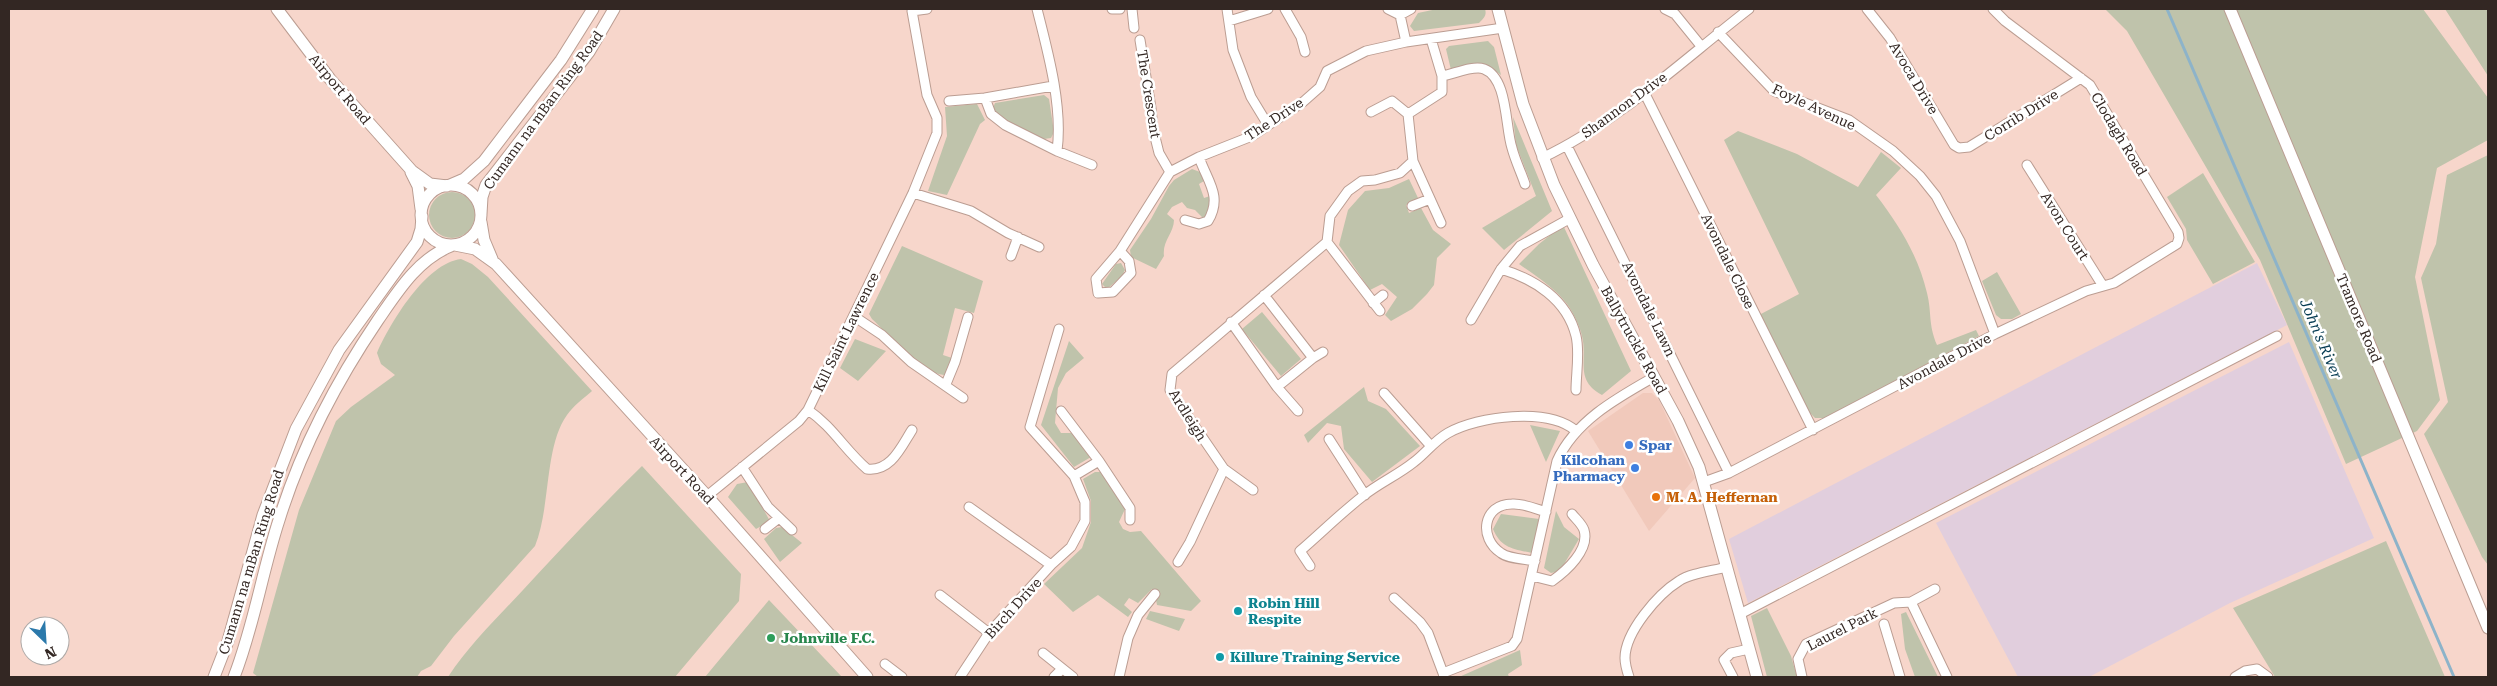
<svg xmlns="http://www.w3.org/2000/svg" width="2497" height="686" viewBox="0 0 2497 686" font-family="'Roboto Serif',serif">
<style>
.built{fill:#f1c9bb}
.industrial{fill:#e1cedd}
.green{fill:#bfc3ab}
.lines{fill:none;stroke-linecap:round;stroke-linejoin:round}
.stream{stroke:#8db3c9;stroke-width:3}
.street-casing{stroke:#bb9d92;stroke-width:11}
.secondary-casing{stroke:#bb9d92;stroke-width:13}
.street{stroke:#fff;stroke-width:9}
.secondary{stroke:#fff;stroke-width:11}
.shop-dot{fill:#3f7fe0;stroke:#fff;stroke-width:2}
.food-dot{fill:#e8710a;stroke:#fff;stroke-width:2}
.culture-dot{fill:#0f9aa8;stroke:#fff;stroke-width:2}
.leisure-dot{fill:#2e9e5b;stroke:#fff;stroke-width:2}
.labels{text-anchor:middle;stroke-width:5;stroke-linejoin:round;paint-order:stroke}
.street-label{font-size:14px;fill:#332723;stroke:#fff}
.shop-label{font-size:14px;font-weight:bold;fill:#366cbe;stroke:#fff;text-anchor:start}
.food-label{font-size:14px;font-weight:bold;fill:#c56008;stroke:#fff;text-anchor:start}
.culture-label{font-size:14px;font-weight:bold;fill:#0d838f;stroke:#fff;text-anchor:start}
.leisure-label{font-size:14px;font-weight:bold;fill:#27864d;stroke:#fff;text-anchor:start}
.water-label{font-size:15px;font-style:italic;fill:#063b52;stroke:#fff}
</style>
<rect width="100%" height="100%" fill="#f7d6cb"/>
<!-- built -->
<path class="built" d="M1643 393H1652L1659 400 1695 478 1649 531 1588 431Z"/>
<!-- industrial -->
<path class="industrial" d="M2257 263 2287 325 1748 603 1729 539Z
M2289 342 2374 538 2230 603 2089 677H2018L1936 523Z"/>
<!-- green -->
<path class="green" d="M1437 9H1485C1487 15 1484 18 1479 23L1414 31 1410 26 1418 13Z
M2105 9H2423L2488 98V140L2437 168 2415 277 2440 400 2417 431 2346 464 2260 260 2127 31Z
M2445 9H2488V76Z
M1488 41 1494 47 1501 75C1484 62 1471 66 1451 70L1446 49 1449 46Z
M1044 95 1049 99 1054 132 1051 138 1044 139 999 117 993 108 995 103Z
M977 104 985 120 980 124 947 195 928 191 947 136 945 107Z
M1513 117 1552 211 1504 250 1482 228 1536 196 1516 145Z
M1738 131 1797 154 1858 187 1881 152 1901 168 1876 195C1899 225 1918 255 1927 293 1932 313 1928 324 1937 345L1976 330 1979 336 1826 418H1815L1807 410 1759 315 1799 294 1724 140Z
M2488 155V565L2482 557 2424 434 2448 402 2421 278 2436 244 2447 175Z
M1192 169 1200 172 1204 181 1199 184 1204 198 1210 196 1211 205 1205 217H1202L1195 210 1187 208 1182 202 1172 207 1167 214 1174 220C1174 233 1162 241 1164 256L1156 269 1131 257 1130 250 1151 219 1169 186 1174 180Z
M2203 173 2255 262 2213 284 2187 240 2186 229 2167 197Z
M1409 179 1418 198 1406 205 1409 213 1421 208 1433 230 1451 244 1437 258 1434 285 1427 294 1412 309 1391 321 1385 315 1397 297 1382 284 1370 290 1339 245 1348 210 1365 191 1389 188Z
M429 215a23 23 0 1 1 46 0a23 23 0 1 1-46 0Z
M1563 225 1631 371 1602 395C1574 380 1588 360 1582 336 1580 327 1573 312 1567 304 1555 288 1536 276 1519 264L1539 244Z
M902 246 983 281 974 313 955 308 943 355 952 358 949 371 944 375C923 374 888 334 872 319L869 314Z
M461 259 472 264 488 277 592 391C584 398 573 406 567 415 544 447 551 507 535 546L454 636 431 666 421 671 417 677H258L253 673 299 510 336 421 351 407 395 375 381 364 377 353C390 323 426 263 461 259Z
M1121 263 1125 270 1122 276 1107 289 1102 284 1116 264Z
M1997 272 2021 314 2012 319H2001L1996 315 1982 281Z
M1262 312 1301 359 1281 376 1242 329Z
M855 339 886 351 858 381 840 368Z
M1069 341 1084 358 1066 373 1058 388 1055 423 1061 433H1073L1091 457 1074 467 1041 425Z
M1364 387 1368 401 1386 409 1420 446 1372 482 1344 449 1341 426 1327 423 1308 443 1304 435Z
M1530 425 1560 431 1546 462Z
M642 466 741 574 739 601 675 677H448C469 645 497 618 523 590 562 548 601 506 642 466Z
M1095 472H1102L1125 509 1119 522 1123 529 1130 532 1141 531 1201 601 1191 611 1157 605 1156 600 1159 595 1152 589 1138 603 1129 598 1124 605 1132 612 1128 617 1098 595 1073 612 1044 584 1082 548 1091 522V501L1083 479Z
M748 482 770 521 756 529 728 497 737 484Z
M1556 511 1564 527 1579 539 1560 571 1551 573 1544 568Z
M1501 514 1539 519 1532 553C1513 549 1501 548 1493 529Z
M782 527 802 543 780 562 764 539 776 528Z
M2386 541 2445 677H2275L2233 608Z
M769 600 842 677H705Z
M1767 608 1791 656 1797 677H1767L1751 616Z
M1150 611 1185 619 1179 631 1146 619Z
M1906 612 1938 677H1915L1905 649 1901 614Z
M1520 650 1522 665 1508 674 1509 677H1459Z"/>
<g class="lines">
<!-- stream -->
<path class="stream" d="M2167 9 2454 677"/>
<!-- street casing -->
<g class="street-casing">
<path id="street" d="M1037 9C1048 52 1063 107 1057 151L1092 165
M1112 9H1120
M1132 9 1134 28
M1227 9 1233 50 1251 97 1268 125
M1285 9 1301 37 1305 52
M1388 9 1400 15
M1665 9 1675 14 1701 46
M1867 9 1890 38 1954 145 1959 148 1969 147 2081 78
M1229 21 1268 9
M1718 32 1774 91 1849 120 1893 151 1920 176 1936 196 1960 241 1995 334
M1431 39 1442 76V92L1408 114 1413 161 1441 223
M1140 40 1151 108 1153 129 1159 153 1170 172
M1406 42 1400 15 1411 9
M1442 76C1454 74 1473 65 1484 69 1508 78 1505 127 1512 148 1515 160 1521 172 1525 184
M1053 86 985 98 991 114 1005 125 1057 151
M1644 92 1813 430
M949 101 985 98
M1371 112 1392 101 1408 114
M1567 146 1729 473
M1542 158C1618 122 1683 60 1749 9
M2027 165 2103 286
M1170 172 1199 157 1252 136 1303 102 1320 87 1327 71 1366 51 1406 42 1503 28
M913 193 971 211 1008 233 1039 247
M1412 206 1430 199
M1185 220 1199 224 1208 221C1223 196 1207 181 1199 157
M1327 242 1380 311
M1120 251 1096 279 1098 293 1113 292 1131 273 1129 261 1120 251 1170 172
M1011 256 1018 237
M1501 269C1534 279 1567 299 1576 336 1580 352 1576 374 1576 390
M1373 303 1383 295
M855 317 882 335 911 362 963 398
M1471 320 1501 269 1520 246 1569 219
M1231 322 1277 387 1313 358 1264 295
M1313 358 1323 352
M946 384 955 362 968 317
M1277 387 1298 411
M1384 393 1430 445
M808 410C832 426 845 450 867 469 891 472 901 447 912 430
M1061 411 1099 461 1130 508V520
M1329 439 1365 495
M742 467 768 507 792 530
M1224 469 1253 490
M1074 476 1099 461
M1704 482 1729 473 1995 334 2086 291 2114 283 2177 244 2179 238 2178 232 2090 85 2005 21 1993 9
M707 496 799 421 808 410 913 193 937 133V118L927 95 912 11 927 9
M969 507 1051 565
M765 529 779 518
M1535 561C1525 559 1509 559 1501 553 1478 538 1483 504 1512 504 1523 503 1536 509 1546 512
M1178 562 1190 542 1224 469 1170 390 1172 374 1327 242 1330 216 1348 191 1362 181 1375 180 1400 173 1413 161
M1310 566 1300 551C1321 533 1341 513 1363 496 1379 483 1398 475 1414 462 1426 453 1434 441 1448 433 1478 416 1548 407 1576 431
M1532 576 1552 581C1566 571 1590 550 1584 530 1582 524 1576 519 1572 514
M940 595 989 633
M1394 598 1420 622 1428 633 1443 673
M1911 602 1935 589
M1740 614 2277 336
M1884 624 1900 677
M1043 653 1073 677
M885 664 902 677
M960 677 989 633 1051 565 1071 547 1085 521V502L1074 476 1030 427 1059 329
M1054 677 1062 669
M1119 677 1128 638 1138 615 1155 594
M1444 677 1443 673 1512 646 1517 639 1557 461C1575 421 1617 398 1654 377
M1629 677C1627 671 1625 664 1625 658 1625 632 1658 594 1679 581 1691 573 1712 571 1727 567
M1733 677 1724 660 1731 653 1749 649
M1802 677 1798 659 1806 644 1894 603 1911 602 1947 677
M2235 677 2245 671 2257 669 2268 677"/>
</g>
<!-- secondary casing -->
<g class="secondary-casing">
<path id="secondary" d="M277 9 330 79 412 171 430 184 447 186
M1498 9 1523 104 1554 185 1593 265 1678 421 1699 467 1757 677
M2230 9 2488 628
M411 172 418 186 421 209
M450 185 464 179 484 161 561 60 593 9
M421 215a30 30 0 1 1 60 0a30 30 0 1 1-60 0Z
M481 214 482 197 486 185 589 52 614 9
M481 222 484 240 492 259
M455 245 475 249 496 264 707 496 867 677
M214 677 228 641 263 515 296 429 339 350 417 242 421 229 422 216
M234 677C254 626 262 572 279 520 301 449 336 382 378 320 398 291 418 259 451 246"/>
</g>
<!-- street -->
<use href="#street" class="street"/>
<!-- secondary -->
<use href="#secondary" class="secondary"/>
</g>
<!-- markers -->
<g class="shop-dot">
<circle cx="1629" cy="445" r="5"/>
<circle cx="1635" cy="468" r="5"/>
</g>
<circle class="food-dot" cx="1656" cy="497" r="5"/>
<g class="culture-dot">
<circle cx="1238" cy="611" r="5"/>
<circle cx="1220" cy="657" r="5"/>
</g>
<circle class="leisure-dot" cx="771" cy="638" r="5"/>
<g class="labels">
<!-- street labels -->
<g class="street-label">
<text transform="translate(1914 78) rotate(59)" y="5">Avoca Drive</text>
<text transform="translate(340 89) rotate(50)" y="5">Airport Road</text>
<text transform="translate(1149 94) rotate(81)" y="5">The Crescent</text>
<text transform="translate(1624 105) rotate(-36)" y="5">Shannon Drive</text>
<text transform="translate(1814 107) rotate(25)" y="5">Foyle Avenue</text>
<text transform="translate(543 110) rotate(-54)" y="5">Cumann na mBan Ring Road</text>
<text transform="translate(2021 115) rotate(-32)" y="5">Corrib Drive</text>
<text transform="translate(1274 119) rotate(-33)" y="5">The Drive</text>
<text transform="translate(2119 134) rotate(59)" y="5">Clodagh Road</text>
<text transform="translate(2065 226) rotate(58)" y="5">Avon Court</text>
<text transform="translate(1728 261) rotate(64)" y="5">Avondale Close</text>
<text transform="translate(1649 309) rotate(64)" y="5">Avondale Lawn</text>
<text transform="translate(2359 318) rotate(67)" y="5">Tramore Road</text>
<text transform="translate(846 332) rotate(-64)" y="5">Kill Saint Lawrence</text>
<text transform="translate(1634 340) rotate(61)" y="5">Ballytruckle Road</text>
<text transform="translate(1944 361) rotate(-28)" y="5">Avondale Drive</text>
<text transform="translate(1188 415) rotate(58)" y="5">Ardleigh</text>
<text transform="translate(682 470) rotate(47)" y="5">Airport Road</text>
<text transform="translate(251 562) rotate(-73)" y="5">Cumann na mBan Ring Road</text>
<text transform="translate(1013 608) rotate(-48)" y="5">Birch Drive</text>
<text transform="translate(1842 629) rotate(-27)" y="5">Laurel Park</text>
</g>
<!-- shop labels -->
<g class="shop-label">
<text x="1639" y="450">Spar</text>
<text x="1625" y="465" text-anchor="end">Kilcohan<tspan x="1625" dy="16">Pharmacy</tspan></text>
</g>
<!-- food labels -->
<g class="food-label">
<text x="1666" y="502">M. A. Heffernan</text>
</g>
<!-- culture labels -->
<g class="culture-label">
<text x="1248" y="608">Robin Hill<tspan x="1248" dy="16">Respite</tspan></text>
<text x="1230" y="662">Killure Training Service</text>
</g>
<!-- leisure labels -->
<g class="leisure-label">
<text x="781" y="643">Johnville F.C.</text>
</g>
<!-- water labels -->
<g class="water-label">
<text transform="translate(2321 339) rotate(67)" y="5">John's River</text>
</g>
</g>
<!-- border -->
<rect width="2497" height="686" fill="none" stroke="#332723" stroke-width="20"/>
<!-- north arrow -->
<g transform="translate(45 641) rotate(155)"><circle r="24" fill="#ffffff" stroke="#ada9a7"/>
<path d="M0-4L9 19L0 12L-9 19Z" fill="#2b79ab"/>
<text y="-8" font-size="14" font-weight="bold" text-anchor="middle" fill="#332723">N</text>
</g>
</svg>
